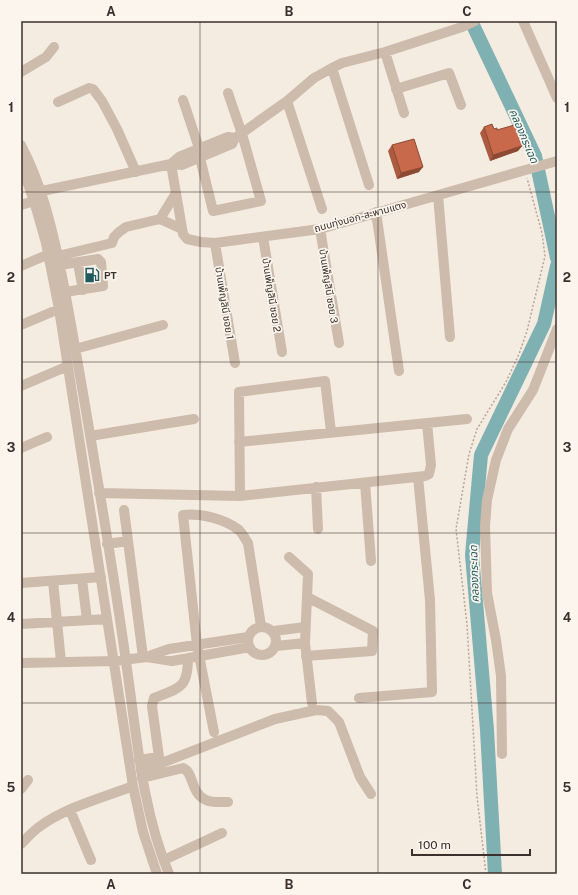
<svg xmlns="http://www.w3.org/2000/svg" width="578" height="895" viewBox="0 0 578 895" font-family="'Public Sans','Noto Sans Thai',sans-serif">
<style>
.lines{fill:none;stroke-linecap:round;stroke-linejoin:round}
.river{stroke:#7fb0b2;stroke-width:14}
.path{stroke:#b9a596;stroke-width:1.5;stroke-dasharray:2 2;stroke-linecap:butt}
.minor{stroke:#cdbbac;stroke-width:10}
.wall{fill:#ac5a40}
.shaded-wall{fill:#8c4a34}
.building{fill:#c8694b;stroke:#8c4a34}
.grid{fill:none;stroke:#3b302b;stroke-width:1;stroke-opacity:0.55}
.labels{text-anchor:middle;stroke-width:3.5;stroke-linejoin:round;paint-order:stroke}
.street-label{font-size:10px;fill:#3b302b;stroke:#fbf5ee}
.poi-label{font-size:10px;font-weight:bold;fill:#3b302b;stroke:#fbf5ee;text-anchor:start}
.water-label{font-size:11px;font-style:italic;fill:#1f5a5e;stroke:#fbf5ee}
.neatline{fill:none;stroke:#3b302b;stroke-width:1.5}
.grid-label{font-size:13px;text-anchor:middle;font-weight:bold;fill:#3b302b}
</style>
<rect width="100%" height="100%" fill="#f4ebe1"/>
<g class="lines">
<!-- river -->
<path class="river" d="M471 21 535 156 557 258
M495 874 487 730 472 555 481 455 544 324 557 266"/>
<!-- path -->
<path class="path" d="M486 874 477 796 467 624 456 529 469 454 477 429 506 382 519 354 527 331 545 256 542 233 527 178"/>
<!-- minor -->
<path class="minor" d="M523 21 557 98
M385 52 404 113
M332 68 369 185
M21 72 46 57 54 47
M396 89 449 73 461 105
M183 100 199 148
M287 101 322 209
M58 102 89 88 93 89 102 101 117 129 136 172
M21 145C41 183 51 224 60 266 69 310 76 354 84 399 99 489 115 579 127 669 137 738 142 809 169 874
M200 158 213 211 261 201 242 134 228 93
M21 164 34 201 46 243 59 309 133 786 143 832 157 874
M171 164 183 234 187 239 201 242 215 243 320 229 557 161
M171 164 179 157 228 137 235 138
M42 191 171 164 182 165 232 144 235 138 287 101 314 78 332 68 342 63 385 52 462 27 475 21
M438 195 450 337
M21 205 34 201
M376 212 399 371
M160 219 176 193
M320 229 339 343
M263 237 282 352
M215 243 235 363
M58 256 112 243 114 237 119 232 126 227 160 219 182 229
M78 263 83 290
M60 265 98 259 101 262 103 286 65 292
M21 266 49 254
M21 325 59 309
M75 349 163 325
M21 386 68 366
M90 436 194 419
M239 442 467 419
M21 448 47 437
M365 483 371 561
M316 487 318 529
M99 493 240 496 425 476 429 474 431 465 427 423
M240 496 239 392 325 381 331 432
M128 541 143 657
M107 544 128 541 124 510
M289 557 308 574 305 643 312 703
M82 579 87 620
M53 581 61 662
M21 583 101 577
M21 624 107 619
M248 641a14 14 0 1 1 28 0a14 14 0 1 1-28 0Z
M274 631 305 627
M276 646 305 643
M149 656 169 649 248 637
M306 656 372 651 373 631 307 597
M21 663 114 661 147 657 172 661 250 647
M359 698 432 692 430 600 418 477
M214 732 197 645 183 515C201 513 225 519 239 530 243 534 245 539 248 543L261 626
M502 754 501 676 496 640 487 593 485 526 487 500 496 460 508 429 533 390 557 329
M139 760 159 757 152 706 154 698C180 688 188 688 188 658
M141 771 275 719 316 710 328 711 339 722 360 777 371 794
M142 778 183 768C194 772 190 793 206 800 212 803 221 802 228 802
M21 789 28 780
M70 810 91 860
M21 844C27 838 32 832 39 827 66 807 102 798 133 786
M164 860 222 833"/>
</g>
<!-- wall -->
<path class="wall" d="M484 127 494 129 520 140 522 146 518 151 490 161 480 133Z
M392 145 419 172 397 179 388 151Z"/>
<!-- shaded-wall -->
<path class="shaded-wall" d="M522 146 518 151 490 161 493 155Z
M423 167 419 172 397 179 401 173Z"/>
<!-- building -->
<path class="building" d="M492 124 494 129 497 128V130L518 124 522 137 519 138 522 146 493 155 484 127Z
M414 139 423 167 401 173 392 145Z"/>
<!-- grid -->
<path class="grid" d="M200 21V874M378 21V874M21 192H557M21 362H557M21 533H557M21 703H557"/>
<!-- icons -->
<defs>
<g id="fuel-bare" transform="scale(1.2)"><path d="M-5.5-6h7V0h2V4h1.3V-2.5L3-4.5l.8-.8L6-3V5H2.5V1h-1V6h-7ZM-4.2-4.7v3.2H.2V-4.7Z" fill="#1f5a5e" stroke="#fbf5ee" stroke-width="2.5" paint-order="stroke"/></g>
</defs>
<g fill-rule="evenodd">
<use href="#fuel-bare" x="92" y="275"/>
</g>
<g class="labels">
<!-- street labels -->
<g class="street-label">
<text transform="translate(360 216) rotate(-15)" y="4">ถนนทุ่งนอก-สะพานแตง</text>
<text transform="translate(329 286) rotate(81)" y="4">บ้านเพ็ญสินี ซอย 3</text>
<text transform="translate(272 295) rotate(81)" y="4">บ้านเพ็ญสินี ซอย 2</text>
<text transform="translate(225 303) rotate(81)" y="4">บ้านเพ็ญสินี ซอย 1</text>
</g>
<!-- poi labels -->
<g class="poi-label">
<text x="104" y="279">PT</text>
</g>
<!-- water labels -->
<g class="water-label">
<text transform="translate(524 136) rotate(67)" y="4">คลองกระเฉด</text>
<text transform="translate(474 574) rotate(-92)" y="4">คลองกระเฉด</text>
</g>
</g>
<!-- border -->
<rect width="578" height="895" fill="none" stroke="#fbf5ee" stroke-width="44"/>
<!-- scale -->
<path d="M412 849v6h118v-6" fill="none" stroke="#3b302b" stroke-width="2"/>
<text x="418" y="849" font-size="12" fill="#3b302b" stroke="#fbf5ee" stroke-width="3" paint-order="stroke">100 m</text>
<rect x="22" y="22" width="534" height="851" class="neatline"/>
<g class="grid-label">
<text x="111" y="16">A</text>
<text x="289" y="16">B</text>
<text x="467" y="16">C</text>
<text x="11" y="112">1</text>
<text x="567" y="112">1</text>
<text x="11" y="282">2</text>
<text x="567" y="282">2</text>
<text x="11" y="452">3</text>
<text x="567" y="452">3</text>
<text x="11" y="622">4</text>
<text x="567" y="622">4</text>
<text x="11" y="792">5</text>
<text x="567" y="792">5</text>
<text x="111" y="889">A</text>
<text x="289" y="889">B</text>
<text x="467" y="889">C</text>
</g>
</svg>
